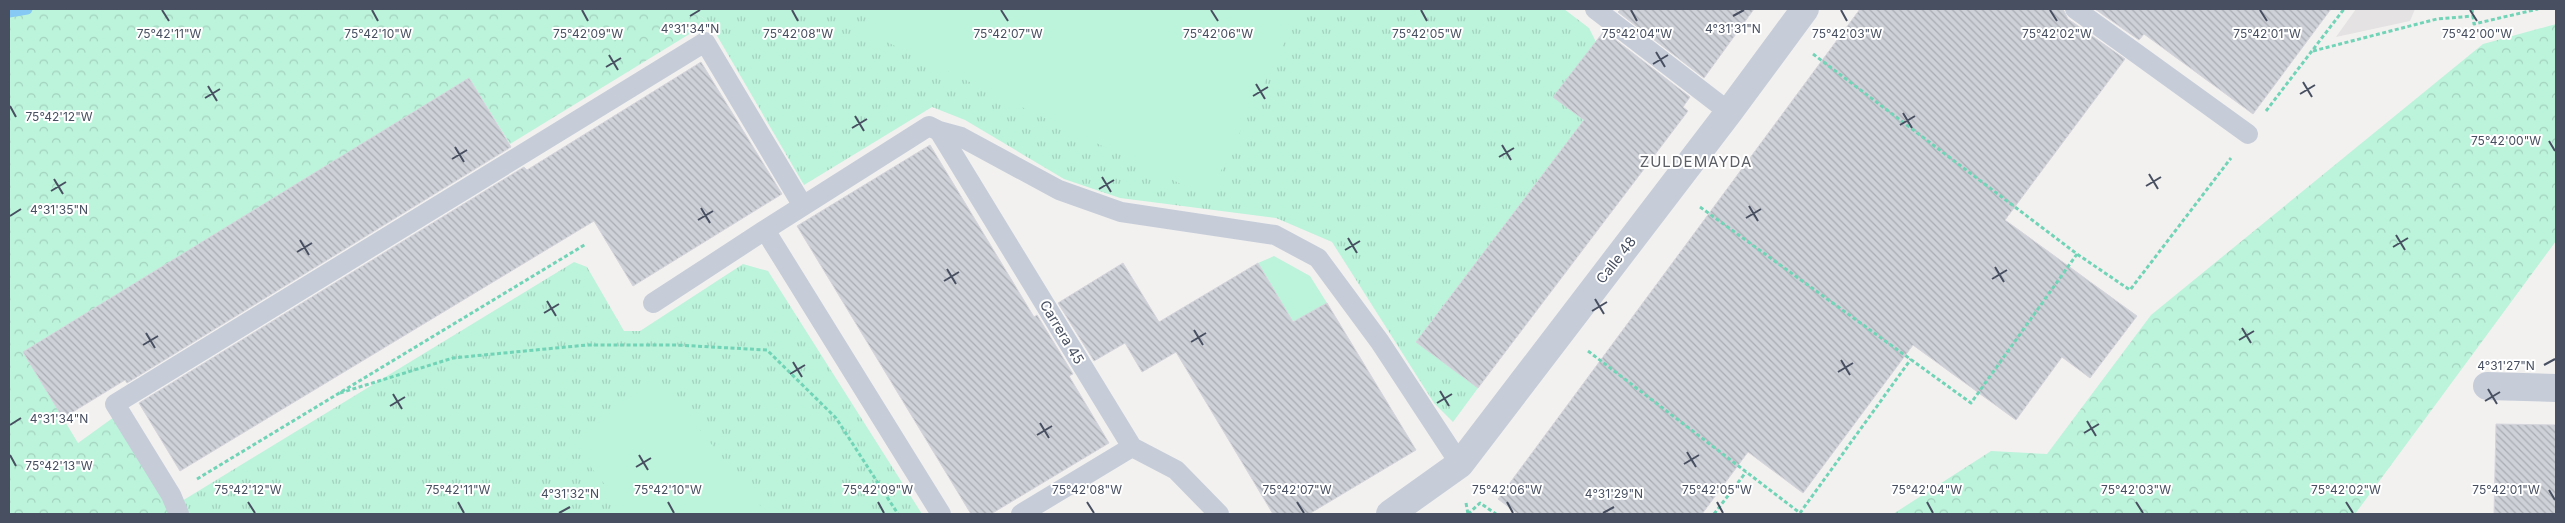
<svg xmlns="http://www.w3.org/2000/svg" width="2565" height="523" viewBox="0 0 2565 523" font-family="Inter,sans-serif">
<style>
.education{fill:#e4e2e2}
.grass{fill:url(#grass-tufts)}
.forest{fill:url(#forest-crowns)}
.garden{fill:#bcf3db}
.lines{fill:none;stroke-linecap:round;stroke-linejoin:round}
.stream{stroke:#86c9f4;stroke-width:11}
.building{fill:url(#building-back-hatch);stroke:#d4d5dc}
.path{stroke:#71d4b6;stroke-width:3;stroke-dasharray:4 2.5;stroke-linecap:butt}
.lane{stroke:#c6cdd9;stroke-width:20}
.street{stroke:#c6cdd9;stroke-width:28}
.ticks{fill:none;stroke:#474f60;stroke-width:2}
.labels{text-anchor:middle;stroke-width:4;stroke-linejoin:round;paint-order:stroke}
.street-label{font-size:14px;fill:#474f60;stroke:#fff}
.neighbourhood-label{font-size:15px;letter-spacing:1px;fill:#5c5f66;stroke:#fff}
.ticks-label{font-size:12px;text-anchor:middle;fill:#474f60;stroke:#fff;stroke-width:4;stroke-linejoin:round;paint-order:stroke}
</style>
<defs>
<pattern id="grass-tufts" width="24" height="20" patternUnits="userSpaceOnUse" patternTransform="scale(1.25)"><rect width="24" height="20" fill="#bcf3db"/><path d="M3 7l-1-3M5 7V3M7 7l1-3M15 17l-1-3M17 17v-4M19 17l1-3" fill="none" stroke="#a3d2be"/></pattern>
<pattern id="forest-crowns" width="20" height="18" patternUnits="userSpaceOnUse" patternTransform="scale(1.25)"><rect width="20" height="18" fill="#bcf3db"/><path d="M2 6a3 3 0 1 1 6 0M12 15a3 3 0 1 1 6 0" fill="none" stroke="#a3d2be"/></pattern>
<pattern id="building-back-hatch" width="6" height="6" patternUnits="userSpaceOnUse" patternTransform="scale(1.25)"><rect width="6" height="6" fill="#cfd1d8"/><path d="M-1 5l2 2M0 0l6 6M5-1l2 2" fill="none" stroke="#aaacb3"/></pattern>
</defs>
<rect width="100%" height="100%" fill="#f3f1f0"/>
<!-- education -->
<path class="education" d="M2356 9H2415L2410 21 2336 37Z"/>
<!-- grass -->
<path class="grass" d="M690 9H1564L1589 28 1596 42 1554 97 1584 120 1416 342 1478 388 1453 422 1434 403 1332 242 1276 218 1120 198 1064 179 965 120 932 107 804 185 709 22Z
M574 262 587 267 624 331H640L743 264 768 271 922 514H181L177 504Z"/>
<!-- forest -->
<path class="forest" d="M9 9H690L709 22 510 144 469 78 23 352 78 443 114 417 181 514H9Z
M2556 24V241L2355 514H1893L1991 451 2047 454 2151 315 2483 44Z"/>
<!-- garden -->
<path class="garden" d="M873 9H1301L1208 197 862 30Z
M1274 256 1310 276 1327 303 1293 322 1258 263Z
M657 376 767 514H628L572 443Z"/>
<g class="lines">
<!-- stream -->
<path class="stream" d="M9 12 27 9"/>
</g>
<!-- building -->
<path class="building" d="M1621 9H1754L1704 78 1618 12Z
M1860 9H2063L2068 19 2125 59 2005 220 2137 316 2090 378 2062 357 2016 420 1913 345 1803 493 1748 452 1702 514H1518L1498 499Z
M2095 9H2331L2253 114 2144 34 2139 40Z
M1604 31 1690 97 1683 107 1688 111 1478 388 1416 342 1584 120 1553 97Z
M701 62 782 194 633 286 594 221 180 471 139 403 524 167 527 170Z
M469 78 511 147 127 383 125 380 63 418 23 352Z
M930 145 1034 317 1037 315 1073 374 1069 376 1109 443 991 514H971L797 226Z
M1123 263 1159 322 1258 263 1293 322 1327 303 1416 450 1309 514H1273L1176 352 1142 372 1125 343 1094 361 1058 303Z
M2496 424 2556 425V514H2494Z"/>
<g class="lines">
<!-- path -->
<path class="path" d="M2472 9 2474 24 2538 9
M2313 51 2437 19 2473 16
M1813 54 2077 254 2130 290 2231 158
M2266 111 2344 9
M1700 207 1971 403 2077 254
M1588 351 1800 513 1911 359
M340 393 453 358 587 345H676L767 350 836 418 898 514
M197 479 586 244
M1466 503 1468 514
M1468 514 1480 503 1496 514
M1714 514 1746 472"/>
<!-- lane -->
<path class="lane" d="M1595 9 1729 112
M2075 9 2248 134
M939 131 961 137 1059 190 1121 212 1275 235 1318 258 1380 342 1460 464
M653 303 765 230
M179 514 171 495 115 404 705 42 803 206
M941 514 765 230 929 126 939 131 1132 447 1176 470 1219 514
M1021 514 1132 447"/>
<!-- street -->
<path class="street" d="M2487 386 2556 388
M1390 514 1460 464 1729 112 1805 9"/>
</g>
<!-- ticks -->
<path class="ticks" d="M162 10 169 21M372 10 378 21M582 10 588 21M792 10 798 21M1001 10 1008 21M1211 10 1218 21M1421 10 1427 21M1631 10 1637 21M1841 10 1847 21M2050 10 2057 21M2260 10 2267 21M2470 10 2477 21M690 16 700 10M1733 16 1744 10M1656 52 1665 67M609 55 618 70M1653 64 1668 55M606 67 621 58M2303 82 2312 97M1256 84 1265 99M208 86 217 101M2300 94 2315 85M1253 96 1268 87M205 98 220 89M10 106 16 117M1903 113 1912 128M855 116 864 131M1900 125 1915 116M852 128 867 119M2549 141 2555 151M1502 145 1511 160M455 147 464 162M1499 157 1514 148M452 159 467 150M2149 174 2158 189M1102 177 1111 192M54 179 63 194M2146 186 2161 177M1099 189 1114 180M51 191 66 182M1749 206 1758 221M701 208 710 223M10 216 21 209M1746 218 1761 209M698 220 713 211M2396 235 2405 250M1348 238 1357 253M300 240 309 255M2393 247 2408 238M1345 250 1360 241M297 252 312 243M1995 267 2004 282M947 269 956 284M1992 279 2007 270M944 281 959 272M1595 299 1604 314M547 301 556 316M1592 311 1607 302M544 313 559 304M2242 328 2251 343M1194 330 1203 345M146 333 155 348M2239 340 2254 331M1191 342 1206 333M143 345 158 336M1841 360 1850 375M793 362 802 377M2544 365 2555 359M1838 372 1853 363M790 374 805 365M2488 389 2497 404M1440 391 1449 406M393 394 402 409M2485 401 2500 392M1437 403 1452 394M390 406 405 397M2087 421 2096 436M1040 423 1049 438M10 425 21 418M2084 433 2099 424M1037 435 1052 426M1687 452 1696 467M10 455 16 466M639 455 648 470M1684 464 1699 455M636 467 651 458M2549 490 2555 500M248 502 255 513M458 502 464 513M668 502 674 513M878 502 884 513M1087 502 1094 513M1297 502 1304 513M1507 502 1513 513M1717 502 1723 513M1927 502 1933 513M2136 502 2143 513M2346 502 2353 513M559 513 570 507M1603 513 1614 507"/>
<g class="labels">
<!-- street labels -->
<g class="street-label">
<text transform="translate(1616 260) rotate(-52)" y="5">Calle 48</text>
<text transform="translate(1062 332) rotate(59)" y="5">Carrera 45</text>
</g>
<!-- neighbourhood labels -->
<g class="neighbourhood-label">
<text x="1696" y="167">ZULDEMAYDA</text>
</g>
</g>
<g class="ticks-label">
<text x="690" y="33">4°31'34"N</text>
<text x="1733" y="33">4°31'31"N</text>
<text x="169" y="38">75°42'11"W</text>
<text x="378" y="38">75°42'10"W</text>
<text x="588" y="38">75°42'09"W</text>
<text x="798" y="38">75°42'08"W</text>
<text x="1008" y="38">75°42'07"W</text>
<text x="1218" y="38">75°42'06"W</text>
<text x="1427" y="38">75°42'05"W</text>
<text x="1637" y="38">75°42'04"W</text>
<text x="1847" y="38">75°42'03"W</text>
<text x="2057" y="38">75°42'02"W</text>
<text x="2477" y="38">75°42'00"W</text>
<text x="2267" y="38">75°42'01"W</text>
<text x="59" y="121">75°42'12"W</text>
<text x="2506" y="145">75°42'00"W</text>
<text x="59" y="214">4°31'35"N</text>
<text x="2506" y="370">4°31'27"N</text>
<text x="59" y="423">4°31'34"N</text>
<text x="59" y="470">75°42'13"W</text>
<text x="2506" y="494">75°42'01"W</text>
<text x="248" y="494">75°42'12"W</text>
<text x="458" y="494">75°42'11"W</text>
<text x="668" y="494">75°42'10"W</text>
<text x="878" y="494">75°42'09"W</text>
<text x="1087" y="494">75°42'08"W</text>
<text x="1297" y="494">75°42'07"W</text>
<text x="1507" y="494">75°42'06"W</text>
<text x="1717" y="494">75°42'05"W</text>
<text x="1927" y="494">75°42'04"W</text>
<text x="2136" y="494">75°42'03"W</text>
<text x="2346" y="494">75°42'02"W</text>
<text x="570" y="498">4°31'32"N</text>
<text x="1614" y="498">4°31'29"N</text>
</g>
<!-- border -->
<rect width="2565" height="523" fill="none" stroke="#474f60" stroke-width="20"/>
</svg>
